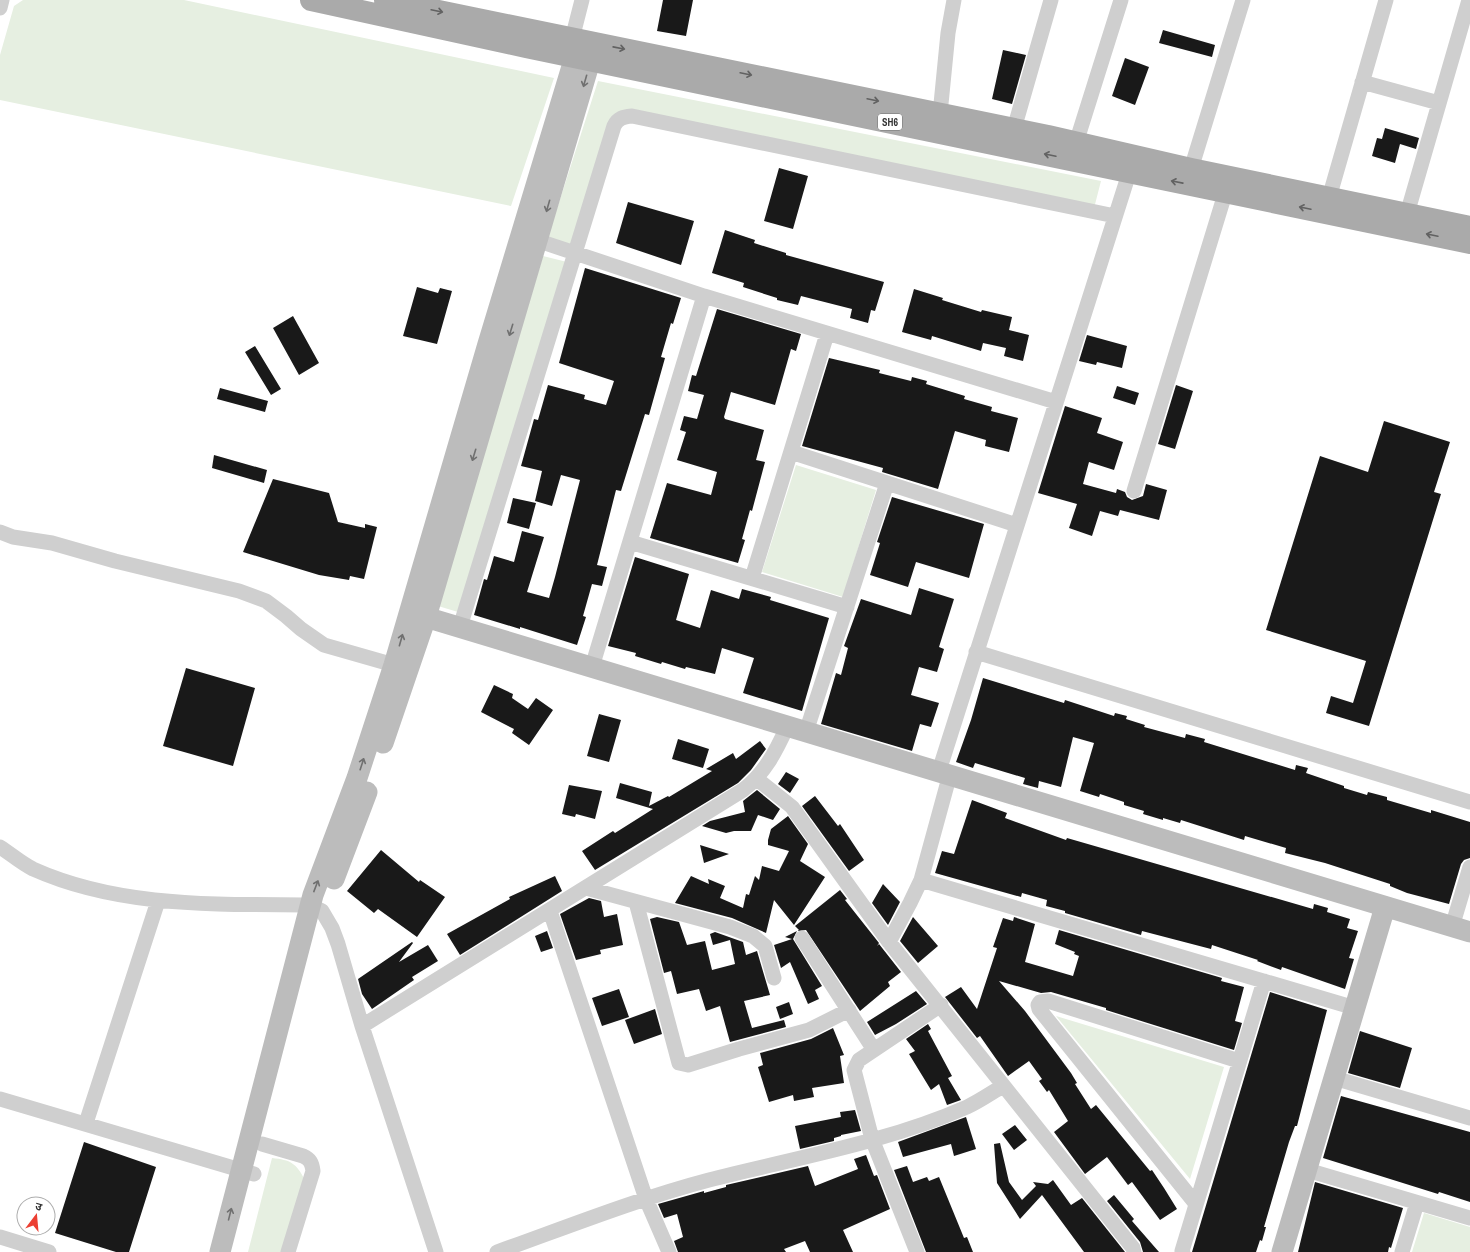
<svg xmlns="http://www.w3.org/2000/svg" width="1470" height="1252" viewBox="0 0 1470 1252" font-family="'Archivo Narrow','Noto Sans Devanagari',sans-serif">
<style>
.green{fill:#e6efe1}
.building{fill:#191919}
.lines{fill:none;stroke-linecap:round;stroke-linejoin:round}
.street{stroke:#cfcfcf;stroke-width:15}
.secondary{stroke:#bcbcbc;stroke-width:21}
.primary{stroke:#aaa;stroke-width:22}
.oneway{stroke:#626262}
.oneway2{stroke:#707070}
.labels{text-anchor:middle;stroke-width:4;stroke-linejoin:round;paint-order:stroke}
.shield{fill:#fff;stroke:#707070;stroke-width:1}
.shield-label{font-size:10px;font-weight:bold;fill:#323232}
</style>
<rect width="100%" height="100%" fill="#fff"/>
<!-- green -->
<path class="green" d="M23 0H184L554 78 511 206 0 100V55L14 6Z
M598 81 1101 181 1092 216 612 117 571 249 546 243Z
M543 256 567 262 458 612 438 606Z
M796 465 876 490 843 597 762 572Z
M1056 1016 1224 1067 1190 1179Z
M272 1158C291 1160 296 1163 305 1180L282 1252H248Z
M1424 1213 1470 1227V1252H1412Z"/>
<!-- building -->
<path class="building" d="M663 0H693L686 36 657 31Z
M1163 30 1215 45 1212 57 1159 43Z
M1003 50 1026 55 1012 104 992 99Z
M1125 58 1149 67 1135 105 1112 96Z
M1385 128 1419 138 1416 149 1400 144 1395 163 1372 156 1377 138 1382 139Z
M779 168 808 176 793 229 764 221Z
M628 202 694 221 681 265 616 243Z
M725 230 755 240 754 243 786 253V255L884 282 875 311 871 310 868 323 850 318 852 309 801 296 798 305 777 300V298L743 287 744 283 712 273Z
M585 268 681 298 673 324 671 323 661 357 665 358 649 415 645 414 621 491 616 490 597 565 607 567 602 586 592 584 583 616 586 617 577 645 520 627V629L474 615 484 579 487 580 494 556 514 562 522 531 544 537 527 592 549 598 555 577 580 480 561 475 552 506 535 501 542 471 521 466 534 419 538 420 548 385 585 395 584 399 606 405 614 381 559 363Z
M417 287 438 293 440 288 452 291 437 344 403 336Z
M914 289 943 298 942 300 981 312 982 310 1012 317 1009 330 1029 335 1023 361 1004 356 1006 348 983 343 981 351 932 336 931 340 902 332Z
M717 309 801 334 796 351 791 349 775 405 731 392 724 417 725 419 764 430 756 460 765 462 752 511 750 510 742 539 745 540 738 563 650 538 667 483 711 495 717 472 677 460 686 432 680 430 684 416 697 419 704 395 688 391 692 375 696 376Z
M293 316 319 363 299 375 273 328Z
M1087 335 1127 346 1122 368 1097 362 1096 365 1079 361Z
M255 346 281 389 271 395 245 352Z
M829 358 880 370 879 373 911 381 912 377 927 381 926 384 965 396 964 399 992 407 991 411 1018 418 1009 452 985 446 986 440 955 431 938 489 882 472 883 468 802 446Z
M1176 385 1193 391 1175 449 1158 444Z
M1117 386 1139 393 1135 405 1113 398Z
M220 388 268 401 265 412 217 399Z
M1065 406 1102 418 1097 433 1123 442 1114 470 1089 462 1083 484 1116 493 1117 489 1125 492 1127 497 1132 500 1143 496 1146 484 1167 490 1159 520 1120 510 1118 516 1100 511 1092 536 1069 528 1077 504 1038 493Z
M1384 421 1450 442 1434 492 1441 494 1369 726 1326 713 1331 696 1353 703 1366 661 1266 630 1320 456 1368 472Z
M214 455 267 470 264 483 212 468Z
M273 479 329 493 338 522 365 528V524L377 527 364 579 350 576 349 580 319 575 243 552Z
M892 497 984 524 969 578 916 562 908 587 870 575 880 543 877 542Z
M513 498 536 503 529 529 507 523Z
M635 557 689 574 676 620 700 628 711 590 739 599 742 589 771 597 770 600 829 618 802 711 743 693 754 658 722 648 715 674 686 667 685 669 662 662 661 664 635 656 636 653 608 646Z
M919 588 954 599 939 647 944 649 937 672 919 667 911 695 939 703 931 727 920 724 912 751 821 724 836 673 841 675 848 648 844 646 861 599 911 615Z
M186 668 255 688 233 766 163 746Z
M983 678 1064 703 1065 700 1114 716 1115 713 1127 716 1126 719 1145 725 1144 727 1185 738 1186 734 1205 739 1204 742 1295 770 1296 765 1308 768 1306 773 1344 786V788L1367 795 1368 792 1387 797V800L1431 813V810L1470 822V858L1464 860 1461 864 1449 904 1407 893 1390 886V884L1325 863 1285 853 1286 848 1245 836 1244 840 1181 820 1180 823 1163 818V820L1143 814 1144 811 1124 805V802L1100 794 1099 797 1080 791 1094 743 1073 737 1061 787 1039 781 1038 788 1023 784 1025 778 975 763 973 768 956 762 971 720Z
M494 685 513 694 512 698 528 709 536 698 553 710 529 745 512 733 514 729 481 712Z
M599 714 621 720 609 762 587 756Z
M678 739 709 749 703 768 672 759Z
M760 741 766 749 751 770 738 783 595 870 582 851 613 831 615 833 653 809 616 798 620 783 652 792 649 806 668 796 669 797 712 771 706 769 733 753 736 759Z
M786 772 799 779 790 793 778 784Z
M569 785 602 791 595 819 576 814 575 817 562 814Z
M757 790 780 809 773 820 758 815 751 831H734L726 833 702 826 710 821 745 812 743 801Z
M815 796 838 826 840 824 864 860 849 871 802 806Z
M972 800 1007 813 1005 818 1066 840 1067 838 1313 909 1314 904 1328 908 1327 912 1350 919 1347 928 1358 931 1349 958 1354 959 1345 989 1282 967 1281 970 1257 961 1258 960 1212 945 1211 949 1142 931 1141 935 1065 913V911L1046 906 1047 900 1022 893 1021 897 935 873 942 851 954 854Z
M788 816 808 844 800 861 825 877 794 925 774 900 766 933 732 918 675 903 691 876 709 884 708 879 725 886 720 898 743 908 746 894 749 895 755 876 759 880 762 866 779 871 789 851 768 845V840L771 829Z
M700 845 729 854 704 863Z
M381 850 419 882 420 880 445 897 417 937 378 909 374 913 347 891Z
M555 876 562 891 460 955 447 934 510 899 509 897Z
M883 884 900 902 888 925 872 903Z
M840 890 847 899 845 900 879 943 877 946 879 944 901 972 888 982 890 986 860 1011 806 930 797 931 793 939 822 986 815 990 819 999 808 1004 790 962 781 968 774 945 792 939 785 937 799 930 795 926Z
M589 898 601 901 604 917 617 914 623 945 600 950 601 954 576 960 560 914Z
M657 917 679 922 687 945 705 941 712 970 735 964 730 940 713 945 710 934 715 932 743 942 746 955 757 951 770 995 744 1001 752 1028 784 1020 786 1027 730 1042 720 1006 706 1011 699 989 677 994 671 971 664 973 650 919Z
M913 917 938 946 918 963 900 941Z
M1014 917 1035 924 1025 962 1073 976 1079 956 1074 954 1075 952 1055 944 1059 930 1222 978 1221 981 1244 987 1235 1021 1242 1023 1234 1050 1106 1010V1008L1051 992 1041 993 999 981 1025 1011 1071 1073 1077 1083 1075 1084 1091 1109 1096 1105 1150 1171 1152 1170 1164 1188 1177 1209 1160 1220 1132 1182 1128 1185 1107 1157 1085 1174 1054 1132 1068 1121 1049 1090 1047 1092 1039 1081 1042 1079 1029 1061 1008 1076 980 1036 977 1038 945 997 961 987 977 1009 997 948 993 947 1003 918 1013 921Z
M547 931 553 948 541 952 535 936Z
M412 942 413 943 399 962 428 945 438 961 412 977 414 980 372 1009 362 994 358 979Z
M619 989 629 1017 602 1026 592 998Z
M916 991 927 1004 896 1024 875 1035 867 1022Z
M1270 992 1327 1010 1297 1126H1295L1289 1142 1264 1227H1266L1262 1241 1260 1240 1256 1252H1192Z
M789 1002 793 1014 780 1019 776 1007Z
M655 1009 662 1034 634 1044 625 1020Z
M928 1024 931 1029 928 1031 952 1076 948 1078 961 1100 947 1105 939 1084 931 1090 909 1054 915 1051 906 1039Z
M833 1028 844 1055 840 1056 844 1083 812 1088 814 1097 794 1101 793 1095 769 1102 758 1067 763 1065 760 1053 811 1039Z
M1360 1031 1412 1048 1400 1088 1348 1073Z
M1341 1096 1470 1132V1202L1439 1192 1438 1194 1323 1158Z
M855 1110 861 1131 841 1135V1136L834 1138V1141L800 1149 795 1126 841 1117 840 1112Z
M966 1117 976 1149 954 1156 951 1144 903 1157 898 1142Z
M1015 1125 1027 1140 1014 1150 1002 1134Z
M84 1142 156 1167 129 1252H116L55 1233Z
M1000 1143 1009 1182 1022 1200 1036 1186 1033 1182 1048 1184 1053 1180 1071 1205 1082 1198 1125 1252H1084L1042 1195 1020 1219 997 1183 994 1144Z
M866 1155 874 1176 877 1175 890 1209 843 1230 853 1252H810L805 1241 784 1249 786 1252H678L674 1241 683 1237 677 1214 664 1218 658 1204 704 1191V1193L726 1187V1185L808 1166 815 1186 858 1169 854 1159Z
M907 1166 913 1182 927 1177 929 1181 939 1177 964 1238 967 1237 973 1252H926L894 1170Z
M1315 1182 1403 1208 1391 1248 1389 1247 1388 1252H1298Z
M1114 1195 1134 1219 1132 1221 1159 1252H1143L1140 1242 1107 1201Z"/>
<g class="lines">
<!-- street -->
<path class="street" d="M0 8 2 0
M572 39 582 0
M1362 82 1439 103
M940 114 948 33 954 0
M1014 129 1051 0
M1076 143 1121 0
M1191 169 1243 0
M1329 198 1386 0
M1407 214 1469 0
M527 237 704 296 1056 402
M791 452 1017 525
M1134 491 1228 184
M0 532 13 537 52 543 115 561 239 591 266 601 286 616 301 629 324 645 394 665
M630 542 847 607
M752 578 827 334
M460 627 614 126C618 118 623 117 632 116L1115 216
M976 652 1470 802
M592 667 704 296
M806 732 887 483
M939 771 1132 164
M757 779 792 807 889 942 1133 1248 1134 1252
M0 847C11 854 21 863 33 869 120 908 217 904 310 905L322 911 332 928 338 944 362 1026 436 1252
M921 880 1355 1008
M586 888 730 927 753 936 765 946 774 978
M636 902 679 1063 688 1065 739 1049 809 1030 849 1010
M550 911 646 1199 669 1252
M1452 927 1470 867
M802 938 874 1050
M889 942 910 903 921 880 950 774
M362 1026 743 790C765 773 776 751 787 727
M1334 1078 1470 1118
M0 1099 254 1174
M86 1123 158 901
M262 1144 303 1156C310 1159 312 1163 313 1171L288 1252
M1307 1170 1470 1218
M1196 1204 1039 1009 1038 1005 1040 1002 1048 1001 1239 1061
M0 1237 49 1252
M497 1252C567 1227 637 1199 709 1180 795 1158 885 1143 967 1107 980 1101 991 1093 1003 1086
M917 1252 872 1139 854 1070 859 1060 941 1005
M1183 1252 1182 1251 1264 981
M1402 1252 1417 1203"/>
<!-- secondary -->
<path class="secondary" d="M412 613 1470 932
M383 743 426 617 595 44
M334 879 367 792
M220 1252 313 895 357 778 394 665 488 344 580 40
M1282 1252 1385 907"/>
<!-- primary -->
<path class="primary" d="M311 0 526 47 1470 243
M385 0 1048 136 1191 169 1470 227"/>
</g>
<!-- one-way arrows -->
<defs><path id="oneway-shaft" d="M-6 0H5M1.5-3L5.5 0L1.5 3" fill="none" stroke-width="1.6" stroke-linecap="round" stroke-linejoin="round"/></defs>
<g class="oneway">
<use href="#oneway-shaft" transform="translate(437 11) rotate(12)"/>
<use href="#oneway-shaft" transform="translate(619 48) rotate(11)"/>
<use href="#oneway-shaft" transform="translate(746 74) rotate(12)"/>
<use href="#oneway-shaft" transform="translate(873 100) rotate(12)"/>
<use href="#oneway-shaft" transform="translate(1050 155) rotate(-168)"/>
<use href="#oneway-shaft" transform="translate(1177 182) rotate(-169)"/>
<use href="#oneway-shaft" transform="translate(1305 208) rotate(-168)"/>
<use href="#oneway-shaft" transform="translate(1432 235) rotate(-168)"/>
</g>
<g class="oneway2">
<use href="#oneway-shaft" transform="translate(585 81) rotate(106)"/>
<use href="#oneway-shaft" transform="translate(548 206) rotate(106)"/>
<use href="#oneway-shaft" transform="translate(511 330) rotate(107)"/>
<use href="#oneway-shaft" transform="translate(474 455) rotate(107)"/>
<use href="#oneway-shaft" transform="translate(401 640) rotate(-74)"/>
<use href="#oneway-shaft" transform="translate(362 764) rotate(-72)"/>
<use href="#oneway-shaft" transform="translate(316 886) rotate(-69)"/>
<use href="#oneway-shaft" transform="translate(230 1214) rotate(-76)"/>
</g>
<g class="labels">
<!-- shield labels -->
<rect class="shield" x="878" y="114" width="24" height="16" rx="3"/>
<g class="shield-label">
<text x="890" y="126">SH6</text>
</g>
</g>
<!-- north arrow -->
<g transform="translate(36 1216) rotate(16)"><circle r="19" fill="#ffffff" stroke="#adadad"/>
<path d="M0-3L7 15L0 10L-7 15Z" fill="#ec3f32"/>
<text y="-6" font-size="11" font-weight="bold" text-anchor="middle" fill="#323232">उ</text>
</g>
</svg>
